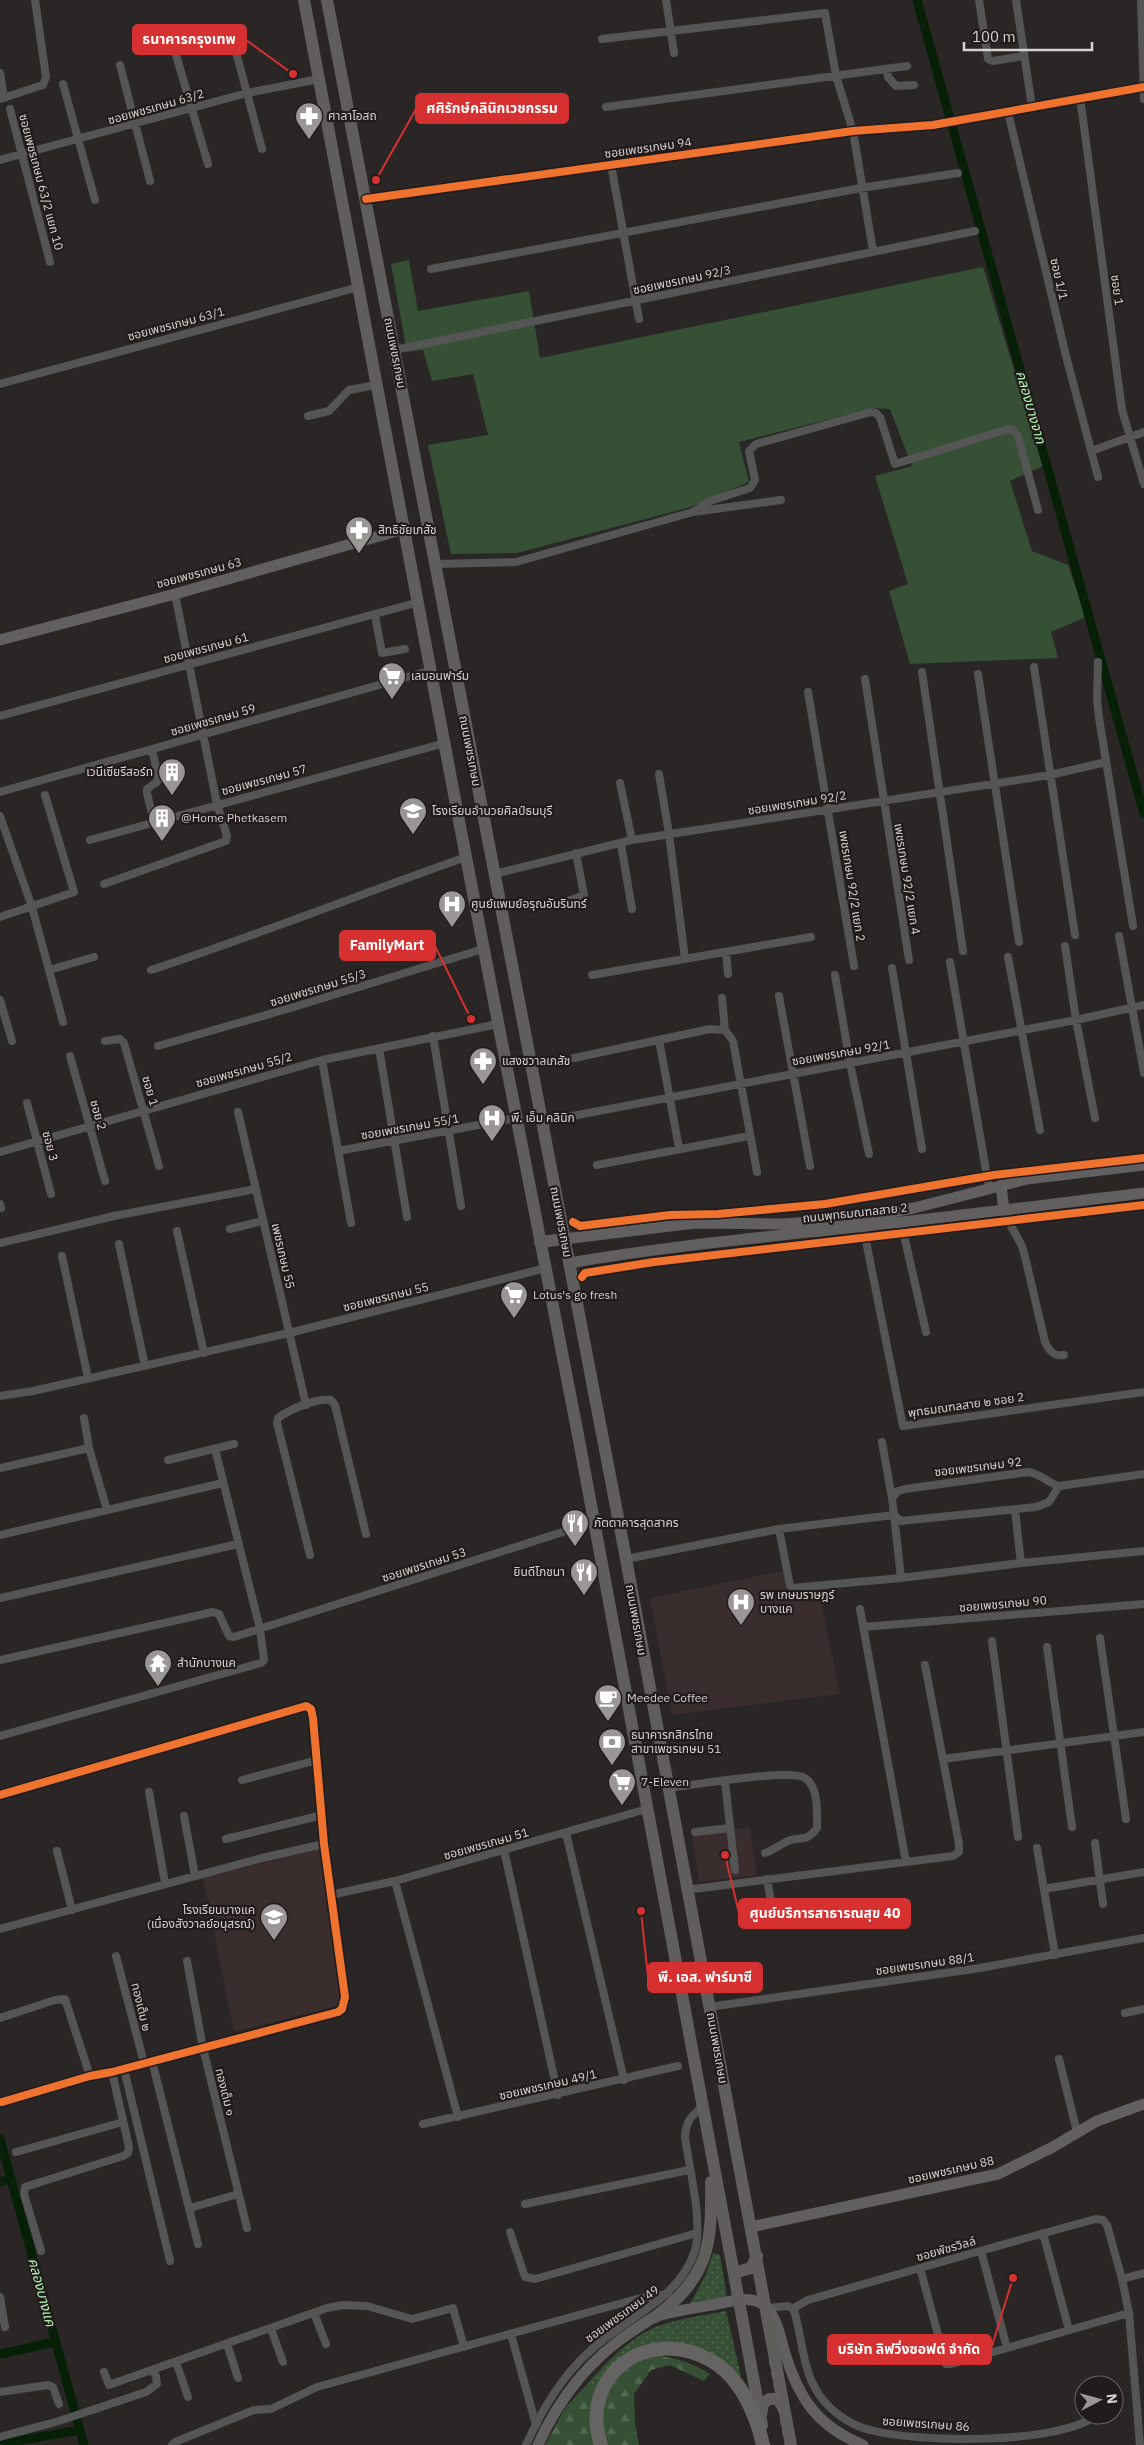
<svg xmlns="http://www.w3.org/2000/svg" width="1144" height="2445" viewBox="0 0 1144 2445" font-family="'IBM Plex Sans','Noto Sans Thai',sans-serif">
<style>
.built{fill:#392d2d}
.grass{fill:#355035}
.forest{fill:url(#forest-firs)}
.garden{fill:url(#garden-dots)}
.lines{fill:none;stroke-linecap:round;stroke-linejoin:round}
.canal{stroke:#052007;stroke-width:9}
.street{stroke:#565555;stroke-width:8}
.secondary{stroke:#615f5f;stroke-width:11}
.primary{stroke:#605d5d;stroke-width:12}
.highway{stroke:#666363;stroke-width:14}
.rail{stroke:#656262;stroke-width:2.5;stroke-dasharray:6 6;stroke-linecap:butt}
.cycleway-casing{stroke:#211b1b;stroke-width:11}
.cycleway{stroke:#ef722f;stroke-width:8}
.labels{text-anchor:middle;stroke-width:4.5;stroke-linejoin:round;paint-order:stroke}
.street-label{font-size:12px;fill:#d7d2d2;stroke:#211b1b}
.poi-label{font-size:12px;fill:#d7d2d2;stroke:#211b1b;text-anchor:start}
.water-label{font-size:14px;font-style:italic;fill:#b0f1b1;stroke:#211b1b}
.leader{fill:none;stroke:#d63030;stroke-width:2}
.callout-dot{fill:#d63030;stroke:#211b1b;stroke-width:2}
.callout{fill:#d63030;stroke:#d63030;stroke-width:2}
.callout-label{font-size:14px;text-anchor:middle;font-weight:bold;fill:#fff}
</style>
<defs>
<pattern id="forest-firs" width="22" height="20" patternUnits="userSpaceOnUse" patternTransform="scale(1.25)"><rect width="22" height="20" fill="#355035"/><path d="M5 1l3.5 6h-7zM16 11l3.5 6h-7z" fill="#526851"/></pattern>
<pattern id="garden-dots" width="8" height="8" patternUnits="userSpaceOnUse" patternTransform="scale(1.25)"><rect width="8" height="8" fill="#355035"/><path d="M2 2h.1M6 6h.1" fill="none" stroke="#526851" stroke-width="1.8" stroke-linecap="round"/></pattern>
</defs>
<rect width="100%" height="100%" fill="#2a2626"/>
<!-- built -->
<path class="built" d="M783 1571 787 1594 819 1591 840 1694 672 1715 650 1598Z
M750 1827 757 1875 699 1882 692 1836Z
M321 1849 341 2005 234 2032 203 1877Z"/>
<!-- grass -->
<path class="grass" d="M409 260 418 311 529 291 540 358 983 267 1043 466 1010 481 1032 551 1068 565 1086 617 1051 632 1058 658 910 664 889 591 908 584 875 476 912 466 890 409 873 408 739 442 749 482 691 507 517 553 451 554 428 445 488 435 473 374 432 381 423 350 407 352 391 264Z"/>
<!-- forest -->
<path class="forest" d="M658 2356C679 2358 692 2363 710 2374L704 2381 670 2365 651 2370 634 2394 635 2424 639 2445H545L565 2408 589 2382 606 2393C623 2372 631 2362 658 2356Z"/>
<!-- garden -->
<path class="garden" d="M713 2253 720 2255 727 2297 690 2304 706 2274Z
M726 2311 741 2376 738 2379 714 2360 649 2346 627 2353 596 2389 589 2382C609 2360 632 2335 661 2325 682 2318 705 2315 726 2311Z"/>
<g class="lines">
<!-- canal -->
<path class="canal" d="M917 0 1144 814
M0 2139 84 2445
M0 2182 11 2179
M0 2354 55 2342
M0 2444 80 2430"/>
<!-- street -->
<path class="street" d="M666 0 674 53
M979 0 988 59 993 61 1023 56
M1016 0 1032 107
M1141 0 1144 99
M602 39 825 13 836 76 853 131 873 251
M233 41 262 149
M176 55 208 164
M120 65 150 181
M887 69 888 77 896 86 914 85
M0 73 4 98
M63 84 95 200
M1080 97 1122 410 1144 484
M0 99 43 85 46 77 35 0
M606 107 907 66
M10 109 50 262
M1008 112 1066 356 1098 477
M0 160 247 93 319 79
M611 165 639 319
M366 199 853 131 933 125 1144 87
M431 269 861 188 958 173
M394 350 975 231
M0 384 359 287
M308 416 329 411 349 390 376 385
M1091 451 1144 432
M693 512 710 501 750 488 755 480 749 451 756 444 871 412 876 413 880 417 895 464 1008 429 1013 430 1018 436 1038 510
M435 564 516 562 693 512 781 500
M375 615 382 653 405 649
M1098 662 1097 699 1099 718 1133 926
M1034 667 1075 935
M922 672 963 951
M978 674 1019 942
M865 679 909 960
M808 692 854 966
M0 716 419 602
M152 750 158 775 157 782 147 789V793L154 822
M659 774 669 834 685 959
M620 783 632 840
M0 792 432 670
M0 816 32 907 63 1022
M90 840 445 743
M621 844 632 909
M494 874 632 840 1050 775 1106 762
M104 884 226 841 227 836 217 804 175 594
M563 903 584 895 576 853
M0 917 74 892 45 795
M1119 936 1144 1073
M1065 946 1076 1020 1095 1118
M726 952 728 974
M1008 957 1040 1130
M950 962 989 1188
M892 968 922 1149
M49 970 94 957
M151 970C257 935 361 894 466 857
M592 975 811 937
M835 975 850 1063 869 1154
M779 996 810 1166
M722 998 725 1030 733 1041 757 1172
M0 1000 12 1041
M433 1036 461 1206
M659 1040 679 1148
M105 1041 120 1039 124 1043 159 1166
M158 1046 294 1007 483 949
M379 1048 407 1217
M70 1056 105 1181
M574 1058 710 1029 725 1030
M322 1060 351 1223
M27 1103 51 1194
M238 1112 306 1405
M541 1122 1076 1020 1144 1005
M338 1151 516 1118
M0 1152 322 1060 498 1024
M597 1165 749 1136
M0 1204 1 1208
M1009 1210 1011 1226 1022 1246 1026 1261 1045 1342C1049 1351 1054 1357 1064 1355
M901 1222 926 1332
M863 1226 903 1426 1144 1392
M230 1229 263 1221
M177 1231 204 1353
M0 1243 114 1216 256 1189
M119 1244 145 1366
M62 1256 88 1378
M0 1396 33 1391 289 1333 546 1268
M84 1418 89 1448
M882 1442 892 1498
M168 1460 234 1444
M0 1468 89 1448 107 1510
M1015 1510 1021 1563 1144 1551
M894 1515 901 1578 1021 1563
M894 1515 901 1521 1036 1507 1049 1502 1059 1486
M779 1529 790 1586 792 1588 901 1578
M0 1535 223 1483
M310 1555 277 1423 278 1418C290 1409 316 1398 331 1400L335 1405 366 1534
M626 1559 779 1529 894 1515 892 1498 898 1491 905 1489 1028 1472C1042 1474 1047 1483 1059 1486L1144 1474
M0 1598 238 1544
M860 1609 906 1862
M863 1627 1144 1604
M1100 1638 1126 1819
M992 1641 1018 1837
M1047 1647 1072 1827
M0 1660 213 1612 219 1614 229 1636 234 1637 594 1522
M0 1736 261 1663 264 1660 260 1629 215 1449
M943 1759 1144 1732
M242 1780 317 1760
M725 1782 735 1870
M667 1788C690 1786 790 1768 805 1778 819 1787 817 1813 817 1828 806 1844 798 1835 786 1842 778 1846 774 1850 765 1853
M149 1792 165 1883
M0 1795 306 1706 311 1709 313 1718 324 1844 345 1997 342 2009 338 2012 112 2072 90 2076 2 2102
M184 1816 195 1876
M695 1832 730 1828
M566 1833 624 2080
M226 1839 322 1815
M1095 1843 1103 1904
M1037 1848 1055 1955
M504 1850 558 2095
M57 1851 72 1910
M767 1879C776 1926 769 1928 819 1922
M395 1881 458 2117
M1044 1889 1144 1872
M686 1890 953 1856 959 1852V1844L925 1665
M330 1895 395 1881 647 1809
M0 1929 262 1858 324 1844
M116 1956 144 2063
M187 1961 203 2048 247 2228
M709 2007 980 1968 1144 1938
M1125 2013 1144 2009
M0 2018 55 2000 65 1999 90 2076
M1059 2059 1077 2132
M152 2061 198 2244
M124 2069 170 2261
M423 2124 678 2066
M16 2152 123 2122
M525 2204 689 2170
M190 2208 238 2194
M510 2232 525 2277 535 2279 697 2233
M1043 2233 1069 2330
M41 2251 24 2194 25 2187 123 2156 128 2153 129 2147 112 2072
M981 2251 1007 2348
M920 2268 946 2364H951L1129 2313
M1122 2279 1144 2273
M0 2297 5 2327
M767 2308 788 2306 794 2310C803 2340 802 2377 825 2402 836 2415 853 2426 870 2430 917 2443 1058 2445 1097 2415
M792 2309 808 2300C903 2273 999 2245 1096 2219L1103 2220 1107 2225 1122 2279 1129 2313 1140 2445
M314 2313 326 2344
M271 2329 283 2362
M511 2334 536 2425
M227 2344 238 2378
M176 2362 188 2397
M104 2372 109 2385 327 2308 343 2305 367 2306 412 2319 453 2308 464 2347
M0 2392 48 2385 53 2387 59 2404
M0 2437 59 2421 146 2392 157 2384 156 2376 152 2370
M172 2445 175 2442 254 2410 271 2409 317 2387 637 2299 668 2294
M526 2445C542 2410 561 2377 590 2351 625 2318 680 2300 695 2250 703 2222 689 2167 685 2137 686 2121 691 2116 703 2106"/>
<!-- secondary -->
<path class="secondary" d="M0 640 175 594 404 529
M1001 1185 1004 1211
M564 1239 695 1223 785 1224 865 1217 914 1208 1027 1179 1144 1165
M569 1263C667 1246 766 1237 866 1226 959 1216 1051 1204 1144 1193
M751 2227 998 2174 1051 2148 1097 2121 1144 2104
M538 2445C559 2398 591 2358 634 2330 641 2326 649 2319 657 2316 676 2310 697 2308 717 2304 733 2301 754 2294 767 2308 777 2319 780 2336 784 2350 798 2397 816 2426 863 2445"/>
<!-- primary -->
<path class="primary" d="M304 0 460 826 578 1435 762 2425
M327 0 626 1559 791 2445
M540 1242 564 1239
M734 2273 751 2268 757 2256
M655 2317C709 2277 712 2245 711 2182
M761 2415 763 2404 769 2399H778L784 2409"/>
<!-- highway -->
<path class="highway" d="M601 2445C578 2375 648 2325 710 2360 740 2376 756 2414 763 2445"/>
<!-- rail -->
<path class="rail" d="M770 2360 786 2445"/>
<!-- cycleway casing -->
<g class="cycleway-casing">
<path id="cycleway" d="M366 199 853 131 933 125 1144 87
M573 1222 580 1226 670 1215 718 1214 825 1204 994 1175 1144 1158
M582 1277 585 1273 654 1262 1144 1205
M0 1795 306 1706 311 1709 313 1718 324 1844 345 1997 342 2009 338 2012 112 2072 90 2076 2 2102"/>
</g>
<!-- cycleway -->
<use href="#cycleway" class="cycleway"/>
</g>
<!-- icons -->
<defs>
<g id="pharmacy-pin" transform="scale(1.4375)"><path d="M0 17L-7.5 6A9.5 9.5 0 1 1 7.5 6Z" fill="#9a9696" stroke="#211b1b"/><path d="M-2-6h4v4h4v4h-4v4h-4v-4h-4v-4h4Z" fill="#fff"/></g>
<g id="supermarket-pin" transform="scale(1.4375)"><path d="M0 17L-7.5 6A9.5 9.5 0 1 1 7.5 6Z" fill="#9a9696" stroke="#211b1b"/><path d="M-6-5.5h2.5l.6 2H6L4.5 2H-2.5L-4.4-4H-6ZM-1.5 3.2a1.3 1.3 0 1 0 .1 0ZM3 3.2a1.3 1.3 0 1 0 .1 0Z" fill="#fff"/></g>
<g id="building-pin" transform="scale(1.4375)"><path d="M0 17L-7.5 6A9.5 9.5 0 1 1 7.5 6Z" fill="#9a9696" stroke="#211b1b"/><path d="M-4-6H4V6H1V3H-1V6H-4ZM-2.5-4.3h1.7v1.8h-1.7ZM.8-4.3h1.7v1.8H.8ZM-2.5-1h1.7V.8h-1.7ZM.8-1h1.7V.8H.8Z" fill="#fff"/></g>
<g id="school-pin" transform="scale(1.4375)"><path d="M0 17L-7.5 6A9.5 9.5 0 1 1 7.5 6Z" fill="#9a9696" stroke="#211b1b"/><path d="M0-5L7-2L0 1L-7-2ZM-4 1L0 2.5L4 1V4Q0 6-4 4Z" fill="#fff"/></g>
<g id="hospital-pin" transform="scale(1.4375)"><path d="M0 17L-7.5 6A9.5 9.5 0 1 1 7.5 6Z" fill="#9a9696" stroke="#211b1b"/><path d="M-5-5h3v3.5h4V-5h3V5h-3V1.5h-4V5h-3Z" fill="#fff"/></g>
<g id="restaurant-pin" transform="scale(1.4375)"><path d="M0 17L-7.5 6A9.5 9.5 0 1 1 7.5 6Z" fill="#9a9696" stroke="#211b1b"/><path d="M-5-6h1v4h1v-4h1v4h1v-4h1v5L-1.5 .5V6h-2V.5L-5-1ZM5-6V6H3V1.5H1.5Q1.5-4 5-6Z" fill="#fff"/></g>
<g id="temple-pin" transform="scale(1.4375)"><path d="M0 17L-7.5 6A9.5 9.5 0 1 1 7.5 6Z" fill="#9a9696" stroke="#211b1b"/><path d="M0-6L5-2H3V0L6.5 2.5H4V6H1.5V3h-3V6H-4V2.5H-6.5L-3 0V-2H-5Z" fill="#fff"/></g>
<g id="cafe-pin" transform="scale(1.4375)"><path d="M0 17L-7.5 6A9.5 9.5 0 1 1 7.5 6Z" fill="#9a9696" stroke="#211b1b"/><path d="M-5.5-4.5H6V0H3Q3 3.5 0 3.5H-2.5Q-5.5 3.5-5.5 0ZM3-3.2v2h1.7v-2ZM-6 4.5H4V6H-6Z" fill="#fff"/></g>
<g id="bank-pin" transform="scale(1.4375)"><path d="M0 17L-7.5 6A9.5 9.5 0 1 1 7.5 6Z" fill="#9a9696" stroke="#211b1b"/><path d="M-6-4H6V4H-6ZM0-2.3a2.3 2.3 0 1 0 0 4.6a2.3 2.3 0 1 0 0-4.6Z" fill="#fff"/></g>
</defs>
<g fill-rule="evenodd">
<use href="#pharmacy-pin" x="309" y="116"/>
<use href="#pharmacy-pin" x="359" y="530"/>
<use href="#supermarket-pin" x="392" y="676"/>
<use href="#building-pin" x="172" y="772"/>
<use href="#school-pin" x="413" y="811"/>
<use href="#building-pin" x="162" y="818"/>
<use href="#hospital-pin" x="452" y="904"/>
<use href="#pharmacy-pin" x="483" y="1061"/>
<use href="#hospital-pin" x="492" y="1118"/>
<use href="#supermarket-pin" x="514" y="1295"/>
<use href="#restaurant-pin" x="575" y="1523"/>
<use href="#restaurant-pin" x="584" y="1572"/>
<use href="#hospital-pin" x="741" y="1602"/>
<use href="#temple-pin" x="158" y="1663"/>
<use href="#cafe-pin" x="608" y="1698"/>
<use href="#bank-pin" x="612" y="1742"/>
<use href="#supermarket-pin" x="622" y="1782"/>
<use href="#school-pin" x="274" y="1917"/>
</g>
<g class="labels">
<!-- street labels -->
<g class="street-label">
<text transform="translate(156 107) rotate(-16)" y="4">ซอยเพชรเกษม 63/2</text>
<text transform="translate(648 148) rotate(-8)" y="4">ซอยเพชรเกษม 94</text>
<text transform="translate(41 182) rotate(75)" y="4">ซอยเพชรเกษม 63/2 แยก 10</text>
<text transform="translate(1059 279) rotate(77)" y="4">ซอย 1/1</text>
<text transform="translate(682 280) rotate(-12)" y="4">ซอยเพชรเกษม 92/3</text>
<text transform="translate(1117 290) rotate(82)" y="4">ซอย 1</text>
<text transform="translate(176 324) rotate(-15)" y="4">ซอยเพชรเกษม 63/1</text>
<text transform="translate(395 353) rotate(79)" y="4">ถนนเพชรเกษม</text>
<text transform="translate(199 573) rotate(-15)" y="4">ซอยเพชรเกษม 63</text>
<text transform="translate(206 648) rotate(-15)" y="4">ซอยเพชรเกษม 61</text>
<text transform="translate(213 720) rotate(-16)" y="4">ซอยเพชรเกษม 59</text>
<text transform="translate(470 751) rotate(79)" y="4">ถนนเพชรเกษม</text>
<text transform="translate(264 780) rotate(-15)" y="4">ซอยเพชรเกษม 57</text>
<text transform="translate(797 803) rotate(-9)" y="4">ซอยเพชรเกษม 92/2</text>
<text transform="translate(907 879) rotate(81)" y="4">เพชรเกษม 92/2 แยก 4</text>
<text transform="translate(852 886) rotate(81)" y="4">เพชรเกษม 92/2 แยก 2</text>
<text transform="translate(318 988) rotate(-17)" y="4">ซอยเพชรเกษม 55/3</text>
<text transform="translate(841 1053) rotate(-10)" y="4">ซอยเพชรเกษม 92/1</text>
<text transform="translate(244 1070) rotate(-16)" y="4">ซอยเพชรเกษม 55/2</text>
<text transform="translate(150 1091) rotate(74)" y="4">ซอย 1</text>
<text transform="translate(98 1115) rotate(74)" y="4">ซอย 2</text>
<text transform="translate(410 1127) rotate(-10)" y="4">ซอยเพชรเกษม 55/1</text>
<text transform="translate(50 1146) rotate(75)" y="4">ซอย 3</text>
<text transform="translate(855 1213) rotate(-6)" y="4">ถนนพุทธมณฑลสาย 2</text>
<text transform="translate(561 1222) rotate(79)" y="4">ถนนเพชรเกษม</text>
<text transform="translate(283 1256) rotate(77)" y="4">เพชรเกษม 55</text>
<text transform="translate(386 1297) rotate(-14)" y="4">ซอยเพชรเกษม 55</text>
<text transform="translate(966 1405) rotate(-8)" y="4">พุทธมณฑลสาย ๒ ซอย 2</text>
<text transform="translate(978 1467) rotate(-7)" y="4">ซอยเพชรเกษม 92</text>
<text transform="translate(424 1565) rotate(-18)" y="4">ซอยเพชรเกษม 53</text>
<text transform="translate(1003 1604) rotate(-5)" y="4">ซอยเพชรเกษม 90</text>
<text transform="translate(636 1620) rotate(80)" y="4">ถนนเพชรเกษม</text>
<text transform="translate(486 1844) rotate(-16)" y="4">ซอยเพชรเกษม 51</text>
<text transform="translate(925 1964) rotate(-8)" y="4">ซอยเพชรเกษม 88/1</text>
<text transform="translate(141 2007) rotate(76)" y="4">ทองเต็ม ๒</text>
<text transform="translate(717 2048) rotate(80)" y="4">ถนนเพชรเกษม</text>
<text transform="translate(548 2085) rotate(-13)" y="4">ซอยเพชรเกษม 49/1</text>
<text transform="translate(225 2092) rotate(76)" y="4">ทองเต็ม ๑</text>
<text transform="translate(951 2170) rotate(-13)" y="4">ซอยเพชรเกษม 88</text>
<text transform="translate(946 2249) rotate(-16)" y="4">ซอยพัชรวิลล์</text>
<text transform="translate(622 2314) rotate(-36)" y="4">ซอยเพชรเกษม 49</text>
<text transform="translate(926 2424) rotate(4)" y="4">ซอยเพชรเกษม 86</text>
</g>
<!-- poi labels -->
<g class="poi-label">
<text x="328" y="120">ศาลาโอสถ</text>
<text x="378" y="534">สิทธิชัยเภสัช</text>
<text x="411" y="680">เลมอนฟาร์ม</text>
<text x="153" y="776" text-anchor="end">เวนีเซียรีสอร์ท</text>
<text x="432" y="815">โรงเรียนอำนวยศิลป์ธนบุรี</text>
<text x="181" y="822">@Home Phetkasem</text>
<text x="471" y="908">ศูนย์แพมย์อรุณอัมรินทร์</text>
<text x="502" y="1065">แสงชวาลเภสัช</text>
<text x="511" y="1122">พี. เอ็ม คลินิก</text>
<text x="533" y="1299">Lotus's go fresh</text>
<text x="594" y="1527">ภัตตาคารสุดสาคร</text>
<text x="565" y="1576" text-anchor="end">ยินดีโภชนา</text>
<text x="760" y="1599">รพ เกษมราษฎร์<tspan x="760" dy="14">บางแค</tspan></text>
<text x="177" y="1667">สำนักบางแค</text>
<text x="627" y="1702">Meedee Coffee</text>
<text x="631" y="1739">ธนาคารกสิกรไทย<tspan x="631" dy="14">สาขาเพชรเกษม 51</tspan></text>
<text x="641" y="1786">7-Eleven</text>
<text x="255" y="1914" text-anchor="end">โรงเรียนบางแค<tspan x="255" dy="14">(เนื่องสังวาลย์อนุสรณ์)</tspan></text>
</g>
<!-- water labels -->
<g class="water-label">
<text transform="translate(1031 407) rotate(74)" y="5">คลองบางจาก</text>
<text transform="translate(42 2292) rotate(75)" y="5">คลองบางแค</text>
</g>
</g>
<!-- callouts -->
<path class="leader" d="M293 74L246 40M376 180L416 109M471 1019L435 946M725 1855L739 1913M641 1911L648 1977M1013 2278L991 2349"/>
<g class="callout-dot">
<circle cx="293" cy="74" r="5"/>
<circle cx="376" cy="180" r="5"/>
<circle cx="471" cy="1019" r="5"/>
<circle cx="725" cy="1855" r="5"/>
<circle cx="641" cy="1911" r="5"/>
<circle cx="1013" cy="2278" r="5"/>
</g>
<g class="callout">
<rect x="133" y="25" width="113" height="29" rx="5"/>
<rect x="416" y="94" width="152" height="29" rx="5"/>
<rect x="340" y="931" width="95" height="29" rx="5"/>
<rect x="739" y="1899" width="171" height="29" rx="5"/>
<rect x="648" y="1963" width="114" height="29" rx="5"/>
<rect x="828" y="2335" width="163" height="29" rx="5"/>
</g>
<g class="callout-label">
<text x="189" y="44">ธนาคารกรุงเทพ</text>
<text x="492" y="113">ศศิรักษ์คลินิกเวชกรรม</text>
<text x="387" y="950">FamilyMart</text>
<text x="825" y="1918">ศูนย์บริการสาธารณสุข 40</text>
<text x="705" y="1982">พี. เอส. ฟาร์มาซี</text>
<text x="909" y="2354">บริษัท ลิฟวิ่งซอฟต์ จำกัด</text>
</g>
<!-- north arrow -->
<g transform="translate(1099 2400) rotate(84)"><circle r="24" fill="#211b1b" stroke="#6a6464"/>
<path d="M0-4L9 19L0 12L-9 19Z" fill="#9a9696"/>
<text y="-8" font-size="14" font-weight="bold" text-anchor="middle" fill="#d7d2d2">N</text>
</g>
<!-- scale -->
<path d="M964 42v8h128v-8" fill="none" stroke="#d7d2d2" stroke-width="2.5"/>
<text x="972" y="42" font-size="15" fill="#d7d2d2" stroke="#211b1b" stroke-width="4" paint-order="stroke">100 m</text>
</svg>
